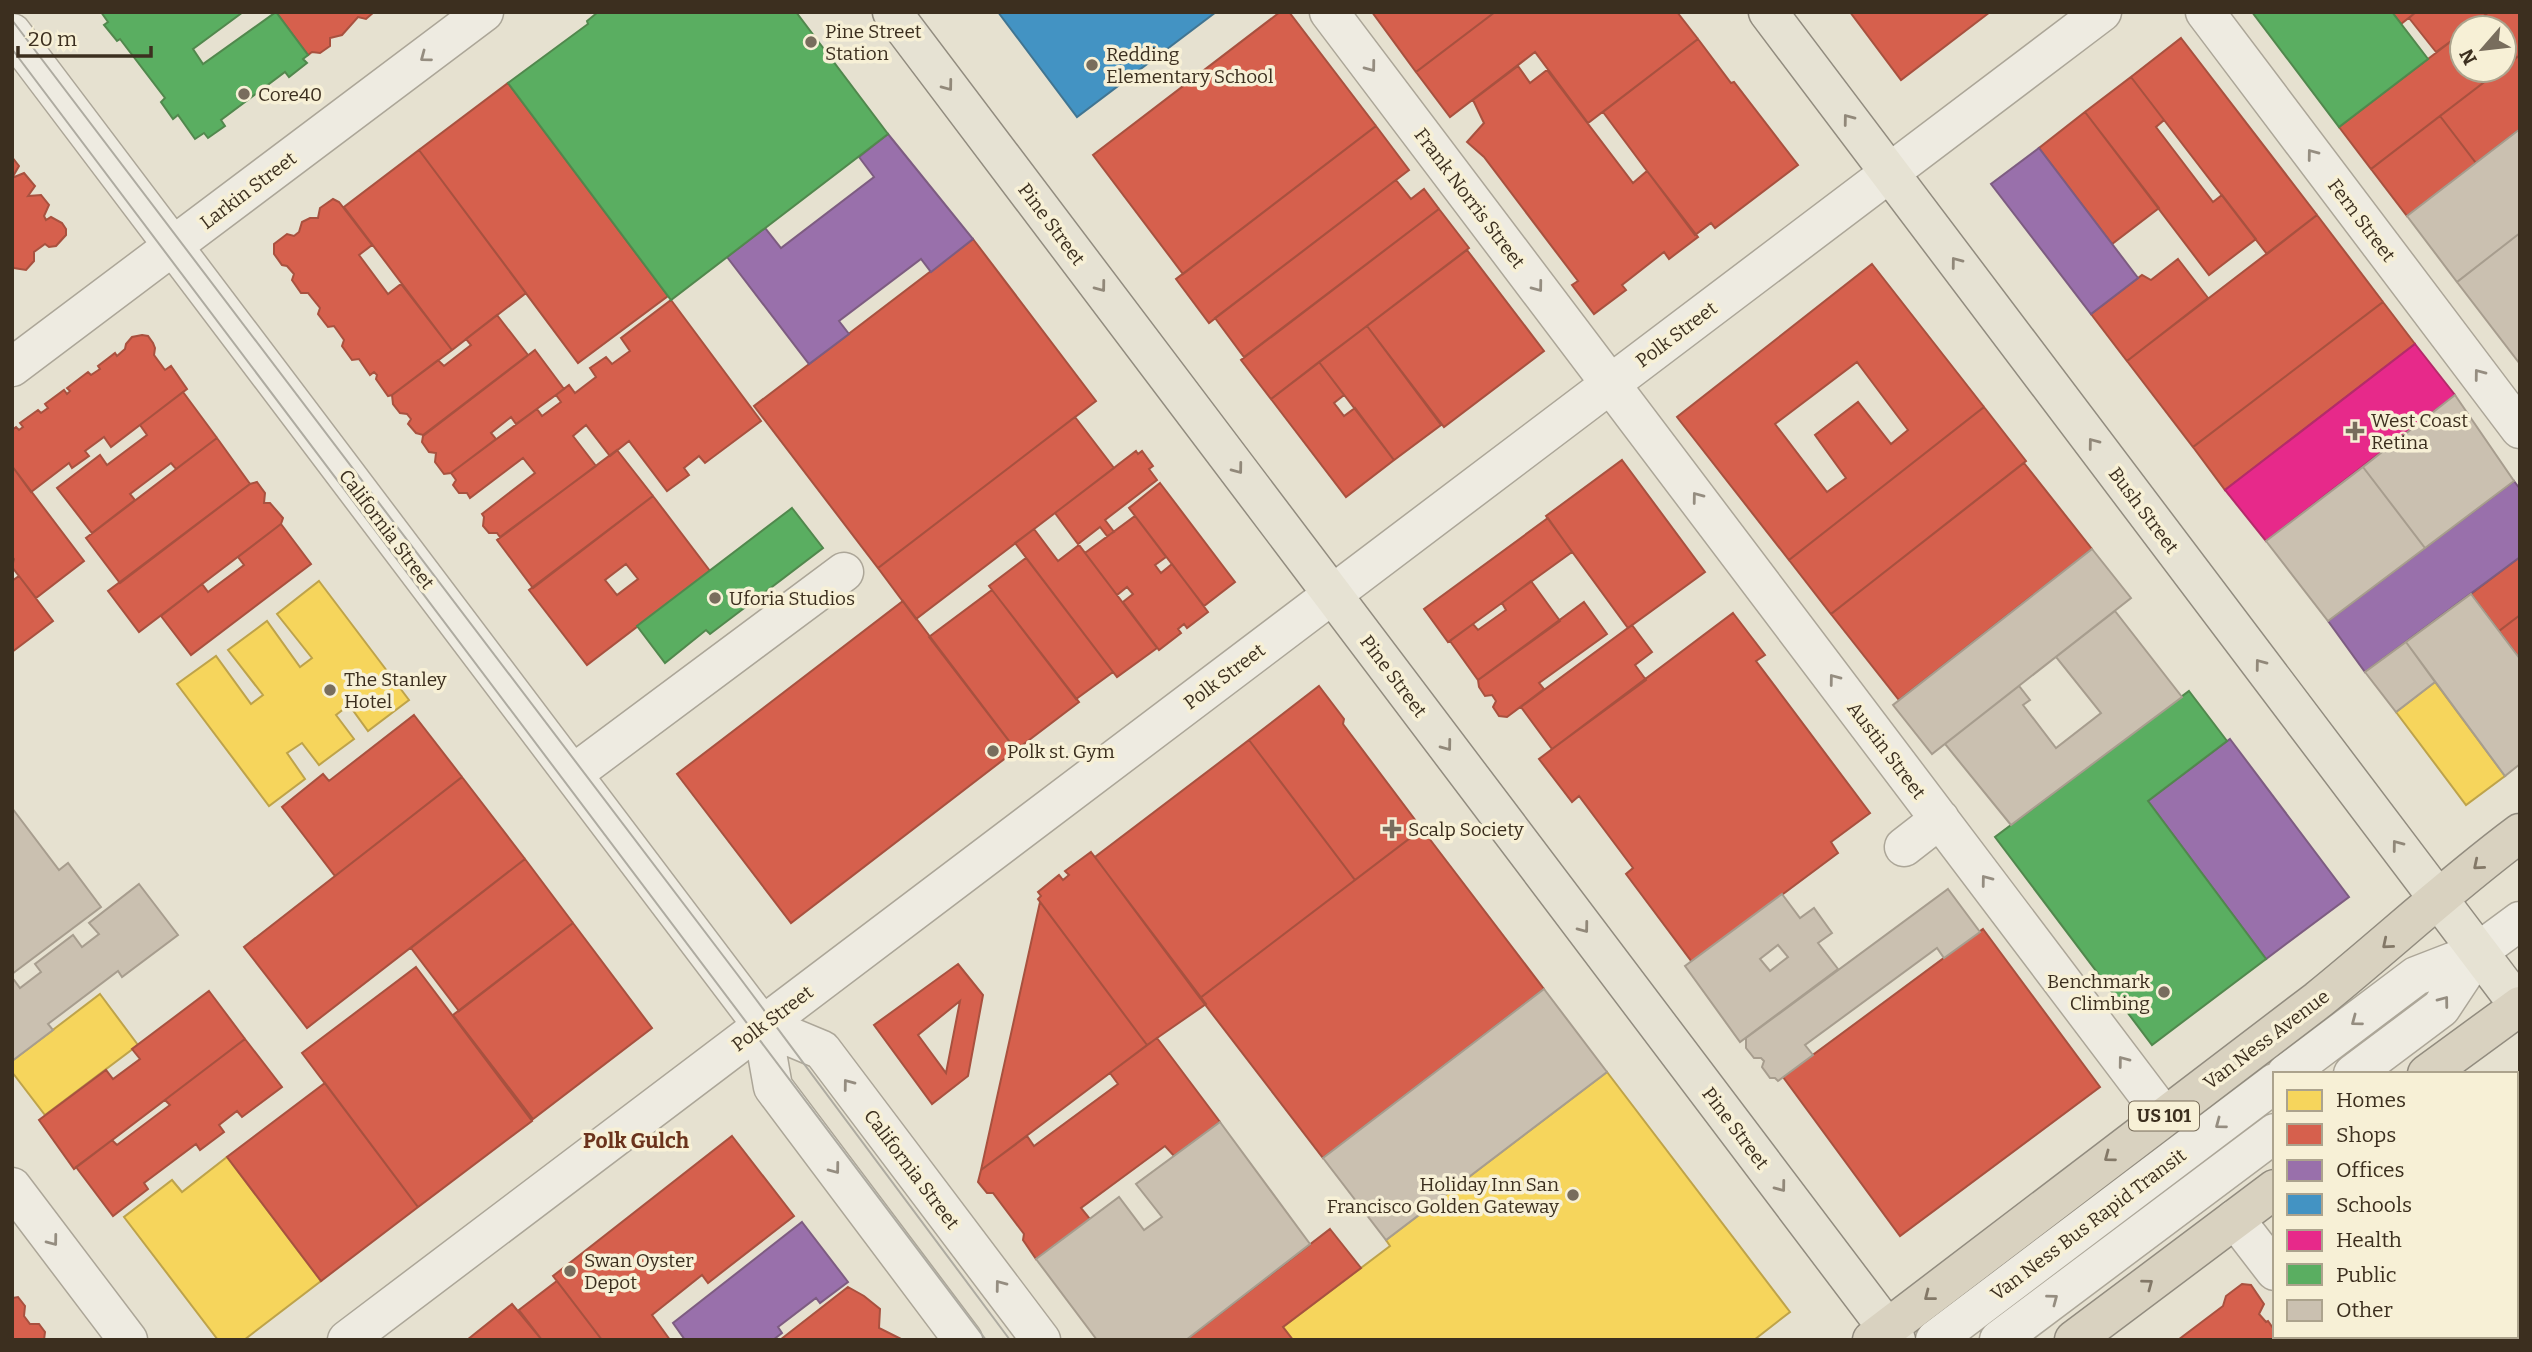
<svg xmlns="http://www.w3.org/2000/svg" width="2532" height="1352" viewBox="0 0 2532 1352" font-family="Bitter,serif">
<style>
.homes{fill:#f6d55c;stroke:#bea34a;stroke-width:2}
.shops{fill:#d6604d;stroke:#a8513f;stroke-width:2;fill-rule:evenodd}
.offices{fill:#9970ab;stroke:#7d5c81;stroke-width:2}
.schools{fill:#4393c3;stroke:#417592;stroke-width:2}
.health{fill:#e7298a;stroke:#b42b6a;stroke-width:2}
.public{fill:#5aae61;stroke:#51884d;stroke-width:2}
.building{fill:#cac0b0;stroke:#a79d8e;stroke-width:2;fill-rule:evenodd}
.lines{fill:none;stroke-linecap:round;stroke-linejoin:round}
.minor-casing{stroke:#aca698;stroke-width:41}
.major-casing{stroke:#928c7f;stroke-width:41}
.highway-casing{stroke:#928c7f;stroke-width:41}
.minor{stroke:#eeebe1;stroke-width:38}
.major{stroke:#e6e2d3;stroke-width:38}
.highway{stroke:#d9d2c0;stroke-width:38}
.tram{stroke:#aeaba1;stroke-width:2}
.oneway{stroke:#958d80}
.oneway2{stroke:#918879}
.oneway3{stroke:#837867}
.poi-dot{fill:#786d5d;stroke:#f7f0d6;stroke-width:2.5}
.labels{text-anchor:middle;stroke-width:7;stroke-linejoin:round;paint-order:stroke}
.shield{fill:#f7f0d6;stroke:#746956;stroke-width:2}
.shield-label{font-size:18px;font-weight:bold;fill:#3c2f1f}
.poi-label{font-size:19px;fill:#3c2f1f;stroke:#f7f0d6;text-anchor:start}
.street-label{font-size:19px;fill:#3c2f1f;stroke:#f7f0d6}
.neighbourhood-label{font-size:21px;font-weight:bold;fill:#6b331c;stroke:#f7f0d6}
</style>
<rect width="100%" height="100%" fill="#e6e1d0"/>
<!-- homes -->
<path class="homes" d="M319 581 409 700 368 731 349 705 336 715 354 739 319 765 302 743 287 753 305 779 269 806 177 684 216 656 251 704 263 695 228 650 267 621 300 667 312 658 277 614Z
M2435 682 2505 776 2466 805 2396 712Z
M100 994 138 1045 45 1115 12 1072V1061Z
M1607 1072 1790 1312 1754 1340H1293L1283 1327 1390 1246 1386 1240Z
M227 1157 321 1281 244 1340H218L124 1217 172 1180 182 1192Z"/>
<!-- shops -->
<path class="shops" d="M276 12H374L366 19 358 17 342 35 330 38V46L320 53 312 52 308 55Z
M1280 12H1289L1376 126 1183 274 1093 155Z
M1372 12H1495L1416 72Z
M1495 12H1677L1698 39 1588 123 1535 52 1450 117 1416 72Z
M1850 12H1990L1901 80Z
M2392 12H2416L2401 24Z
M2416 12H2489L2468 28H2462V33L2436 52 2409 18Z
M2489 12H2520V55L2504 67V28H2468Z
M2462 33V70H2500L2371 169 2339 127Z
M2181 38 2317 215 2267 254 2131 77Z
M1698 39 1731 83 1734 82 1798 165 1715 228 1711 223 1695 235 1603 112Z
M2520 55V129L2476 163 2440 116 2500 70H2504V67Z
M1518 66 1530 83 1547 70 1633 183 1647 171 1698 237 1669 259 1664 252 1622 285 1626 290 1594 314 1572 285 1578 281 1484 157 1467 142 1484 123 1473 100Z
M2131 77 2164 120 2156 127 2213 202 2222 195 2256 239 2209 275 2085 112Z
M508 83 668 296 578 363 419 150Z
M2085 112 2159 208 2112 244 2039 148Z
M2440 116 2476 163 2407 216 2371 169Z
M1376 126 1409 170 1209 323 1176 279Z
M419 150 526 293 452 350 344 207Z
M12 157 19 166 12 178Z
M24 173 35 186 28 196 41 195 49 205 44 216 46 220 51 217 62 223 66 229V235L56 246 49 247 45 244 34 252V261L26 270 14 268 12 265V178Z
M1396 180 1411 199 1424 189 1439 209 1244 357 1215 318Z
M333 199 339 202 372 245 359 255 388 294 401 284 452 350 392 395 388 396 376 379 377 375 374 372 370 375 359 359 352 360 342 346 344 340 334 326 328 327 318 314 320 308 308 293H301L292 280 294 274 287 266 282 265 274 254V244L287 234 294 236 299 232 302 222 310 218H318L320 208Z
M1439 209 1469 248 1271 399 1241 360Z
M2317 215 2383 302 2193 447 2127 361Z
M973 239 1096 401 878 568 754 406Z
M1467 250 1544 351 1444 427 1367 326Z
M2178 259 2208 298 2127 361 2091 314 2142 275 2151 280Z
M1872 264 1984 407 1789 560 1677 417ZM1857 362 1908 430 1891 444 1858 402 1815 435 1846 478 1827 492 1775 424Z
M671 300 761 421 705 463 699 456 684 468 689 475 667 491 629 441 610 456 586 425 573 436 596 466 500 537 497 533H489L483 526 484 517 482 514 535 473 523 458 470 498 467 493H459L453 485 456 480 451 473 537 409 542 416 561 402 556 395 569 385 575 393 596 377 590 368 606 357 612 364 630 351 621 338Z
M2383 302 2415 344 2225 490 2193 447Z
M497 315 528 355 423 435 416 433 408 424 411 419 407 414 400 413 393 404 392 395 438 360 444 366 471 345 466 339Z
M1367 326 1441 425 1394 460 1319 362Z
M142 335 148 336 153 343 155 348 154 355 165 370 171 366 187 389 111 447 104 437 85 451 89 456 72 468 69 463 31 492 12 466V430L16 427 19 430 23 427 20 423 38 410 41 413 48 408 45 404 64 390 67 394 70 391 67 388 88 372 91 375 100 369 98 366 115 353 117 356 125 349 126 344 132 337Z
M535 350 564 389 516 424 511 417 491 433 496 439 451 473 444 474 435 462 436 453 429 452 422 442 423 436Z
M1319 362 1344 395 1334 403 1344 416 1355 408 1394 460 1346 497 1271 399Z
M183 392 217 438 176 469 171 463 130 494 135 500 92 533 57 488 100 455 107 465 147 435 140 425Z
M1984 407 2026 461 1831 614 1789 560Z
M1075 417 1114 468 916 619 878 568Z
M217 438 250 484 120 583 86 538Z
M617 450 653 496 533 588 497 540Z
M1136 451 1138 454 1142 451 1153 466 1149 469 1157 480 1105 520 1114 532 1107 536 1100 527 1078 544 1055 513Z
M1622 460 1705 572 1628 628 1546 516Z
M2024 463 2092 549 1899 700 1831 614Z
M12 466 84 561 36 598 12 567 14 559 12 557Z
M257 482 265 493 264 503H270L283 518 281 524 139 632 108 591 250 484Z
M1160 483 1235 582 1204 606 1129 508Z
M653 496 710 571 587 665 529 590ZM626 564 638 579 617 595 605 580Z
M1135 516 1166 557 1155 565 1161 573 1172 564 1208 612 1187 628 1184 624 1178 629 1181 633 1159 650 1123 602 1133 594 1127 587 1117 595 1085 553Z
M1548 518 1572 552 1448 642 1424 609Z
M281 524 311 564 191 655 161 616 202 584 208 592 244 565 238 557Z
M1034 529 1058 561 1079 545 1157 648 1117 677 1015 543Z
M2520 557V615L2499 631 2471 594Z
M1026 558 1113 672 1076 699 989 586Z
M19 576 53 621 12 652V581Z
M1531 581 1560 621 1478 680 1450 641 1473 624 1478 630 1506 610 1502 603Z
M992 590 1079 702 1016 750 929 637Z
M903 601 1016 750 791 923 677 774Z
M1584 602 1607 634 1539 683 1544 689 1507 717 1499 716 1493 707 1496 701 1492 695 1485 696 1479 687 1478 680Z
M1733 613 1765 655 1756 661 1870 813 1831 842 1838 853 1692 962 1626 874 1633 868 1579 796 1572 802 1539 759Z
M2520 615V659L2499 631Z
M1632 625 1652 652 1635 665 1646 680 1552 749 1521 707Z
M1319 686 1344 719 1343 724 1422 829 1355 880 1249 740Z
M414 715 462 777 335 876 282 807 323 774 329 781Z
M1249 740 1355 880 1200 998 1095 857Z
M462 777 525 859 307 1028 244 947Z
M1422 829 1544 989 1323 1158 1200 998Z
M1091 852 1206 1004 1147 1045 1038 899 1041 896 1038 892 1059 875 1063 880 1069 875 1065 871Z
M525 859 573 923 459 1011 411 948Z
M1040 902 1147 1045 981 1170Z
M573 923 652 1028 533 1119 453 1015Z
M1983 929 2100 1087 1900 1236 1783 1077Z
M958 964 983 995 968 1076 932 1104 874 1025ZM960 1001 946 1073 918 1035Z
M416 967 532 1121 418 1207 302 1053Z
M209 991 245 1039 74 1169 39 1120 106 1070 113 1079 140 1059 132 1049Z
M1157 1038 1220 1122 1174 1156 1165 1146 1081 1208 1090 1219 1036 1259 1023 1240 1024 1234 993 1193H987L978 1182 981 1170 1027 1136 1034 1146 1118 1084 1110 1073Z
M245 1039 282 1087 242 1117 237 1111 219 1125 224 1132 200 1150 196 1144 144 1183 148 1189 113 1216 76 1167 112 1140 117 1145 170 1105 165 1100Z
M325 1083 418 1207 321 1281 227 1157Z
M2516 1110 2520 1115V1320L2516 1322Z
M732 1136 794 1216 708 1283 702 1275 652 1315 670 1340H602L553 1276Z
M1330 1229 1361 1268 1283 1327 1293 1340H1186Z
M557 1281 602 1340H542L519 1310Z
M2242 1284 2251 1285 2264 1304 2259 1314 2266 1322 2268 1321 2275 1331V1336H2278L2277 1340H2178L2223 1306 2226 1296Z
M848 1287 864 1296 880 1309 879 1328 903 1340H780Z
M18 1297 25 1306 24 1316 30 1324H39L45 1332 44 1340H12V1298Z
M512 1304 542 1340H467Z"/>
<!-- offices -->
<path class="offices" d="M888 134 973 239 931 272 921 259 839 321 849 334 809 364 727 257 765 228 781 248 874 177 859 157Z
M2039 148 2138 278 2091 314 1991 184Z
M2514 481 2520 489V557L2365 672 2328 621Z
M2230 739 2349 897 2266 959 2148 801Z
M802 1222 848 1282 820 1303 816 1298 778 1327 782 1333 773 1340H685L673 1323Z"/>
<!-- schools -->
<path class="schools" d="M998 12H1216L1077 117Z"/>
<!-- health -->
<path class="health" d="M2415 344 2455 395 2266 541 2225 490Z"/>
<!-- public -->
<path class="public" d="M101 12H243L193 49 203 64 276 12 308 55 303 59 307 63 289 77 285 72 221 120 225 126 208 138 204 133 195 139 178 115 173 119 161 102 165 98 120 39 117 41 104 25 108 22Z
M598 12H796L888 134 671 300 508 83 588 24 587 21Z
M2252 12H2392L2428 59 2339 127Z
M792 508 823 548 710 634 706 630 665 663 637 626Z
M2189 691 2227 741 2148 801 2266 959 2152 1045 1995 837Z"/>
<!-- building -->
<path class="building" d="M2520 129V233L2457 282 2407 216Z
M2520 233V364L2457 282Z
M2455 395 2514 481 2425 548 2363 467Z
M2363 467 2425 548 2328 621 2266 541Z
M2092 549 2131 598 1932 754 1893 705Z
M2471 594 2520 659V764L2505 776 2406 642Z
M2115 611 2182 697 2011 825 1945 744 2019 686 2030 700 2023 705 2056 748 2101 713 2056 657Z
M2406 642 2435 682 2396 712 2365 672Z
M12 808 59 870 68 863 101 907 12 974Z
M139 884 178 935 122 977 118 971 48 1024 53 1030 12 1061V981L14 980 20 988 41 972 35 964 73 935 82 947 99 934 89 923Z
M1948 889 1980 932 1944 958 1937 948 1805 1045 1813 1055 1778 1081 1775 1078H1770L1762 1067 1764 1061 1761 1058H1754L1746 1048V1038Z
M1782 894 1800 918 1814 908 1832 933 1818 943 1838 969 1740 1042 1685 966ZM1778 945 1788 957 1770 971 1760 959Z
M1544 989 1607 1072 1386 1240 1323 1158Z
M1220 1122 1310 1244 1186 1340H1097L1036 1259 1119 1197 1144 1230 1162 1217 1136 1184Z
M2368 1336H2509L2504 1340H2371Z"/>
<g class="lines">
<!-- minor casing -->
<g class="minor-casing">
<path id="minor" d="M1329 12 2164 1116
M2205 12 2520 429
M12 33 762 1025 773 1087 963 1340
M12 367 484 12
M573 774 844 572
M1904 847 1940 819
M762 1025 822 1050 1041 1340
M2286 1074 2416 976 2478 952 2520 921
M2353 1074 2441 1008 2478 952
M12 1187 128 1340
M2235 1219 2275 1271
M2325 1336 2328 1340
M347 1340 2102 12
M1935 1340 2275 1083
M1999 1340 2275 1133"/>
</g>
<!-- major casing -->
<g class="major-casing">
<path id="major" d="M892 12 1896 1340
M1768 12 2520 1007"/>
</g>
<!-- highway casing -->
<g class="highway-casing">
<path id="highway" d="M2427 1074 2520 1006
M1872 1340 2318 1000C2386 945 2450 885 2520 833
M2074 1340 2275 1189"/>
</g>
<!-- minor -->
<use href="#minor" class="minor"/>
<!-- major -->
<use href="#major" class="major"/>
<!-- highway -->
<use href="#highway" class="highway"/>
<!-- tram -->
<path class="tram" d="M12 20 737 974 1010 1340
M12 49 986 1340"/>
</g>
<!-- one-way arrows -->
<defs><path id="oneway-chevron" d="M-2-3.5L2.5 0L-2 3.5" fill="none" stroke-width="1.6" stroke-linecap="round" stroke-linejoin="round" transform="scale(1.75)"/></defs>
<g class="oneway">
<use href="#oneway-chevron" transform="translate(425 57) rotate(143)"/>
<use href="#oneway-chevron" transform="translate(1371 67) rotate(53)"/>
<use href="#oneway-chevron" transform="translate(2312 154) rotate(-127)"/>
<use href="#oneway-chevron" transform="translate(1538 287) rotate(53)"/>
<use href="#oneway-chevron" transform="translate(2479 374) rotate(-127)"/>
<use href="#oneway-chevron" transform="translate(1697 497) rotate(-127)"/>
<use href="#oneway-chevron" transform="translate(1834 679) rotate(-127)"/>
<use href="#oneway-chevron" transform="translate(1986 880) rotate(-127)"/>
<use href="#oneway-chevron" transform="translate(2444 1001) rotate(-53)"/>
<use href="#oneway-chevron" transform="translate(2356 1021) rotate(143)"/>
<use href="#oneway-chevron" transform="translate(2123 1061) rotate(-127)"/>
<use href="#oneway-chevron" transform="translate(848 1084) rotate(-127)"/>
<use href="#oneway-chevron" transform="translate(2220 1124) rotate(143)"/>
<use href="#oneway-chevron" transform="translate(835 1169) rotate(53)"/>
<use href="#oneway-chevron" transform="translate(53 1241) rotate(53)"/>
<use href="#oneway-chevron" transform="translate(1000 1285) rotate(-127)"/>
<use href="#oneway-chevron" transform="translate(2053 1299) rotate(-37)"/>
</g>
<g class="oneway2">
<use href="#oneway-chevron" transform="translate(948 86) rotate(53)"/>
<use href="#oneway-chevron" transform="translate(1848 119) rotate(-127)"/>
<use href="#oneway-chevron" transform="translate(1956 262) rotate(-127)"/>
<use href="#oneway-chevron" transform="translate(1101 287) rotate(53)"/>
<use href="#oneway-chevron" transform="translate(2093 443) rotate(-127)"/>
<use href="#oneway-chevron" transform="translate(1238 469) rotate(53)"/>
<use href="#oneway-chevron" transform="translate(2260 664) rotate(-127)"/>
<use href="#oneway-chevron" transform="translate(1447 746) rotate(53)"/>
<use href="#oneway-chevron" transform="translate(2397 845) rotate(-127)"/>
<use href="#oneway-chevron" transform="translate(1584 928) rotate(53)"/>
<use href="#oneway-chevron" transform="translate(1781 1187) rotate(53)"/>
</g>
<g class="oneway3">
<use href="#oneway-chevron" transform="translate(2478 865) rotate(140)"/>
<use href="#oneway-chevron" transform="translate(2387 944) rotate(140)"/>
<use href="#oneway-chevron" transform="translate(2109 1157) rotate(143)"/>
<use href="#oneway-chevron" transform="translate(2148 1284) rotate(-37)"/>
<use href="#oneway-chevron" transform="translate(1929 1296) rotate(142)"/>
</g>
<!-- markers -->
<g class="poi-dot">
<circle cx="811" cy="42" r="7"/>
<circle cx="1092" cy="65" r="7"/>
<circle cx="244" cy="94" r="7"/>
<path d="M2351.5 420.5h7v7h7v7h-7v7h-7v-7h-7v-7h7z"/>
<circle cx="715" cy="598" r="7"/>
<circle cx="330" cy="690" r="7"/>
<circle cx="993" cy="751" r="7"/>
<path d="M1388.5 818.5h7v7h7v7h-7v7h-7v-7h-7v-7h7z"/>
<circle cx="2164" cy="992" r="7"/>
<circle cx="1573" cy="1195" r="7"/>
<circle cx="570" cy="1271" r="7"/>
</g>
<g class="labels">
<!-- shield labels -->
<rect class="shield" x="2129" y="1101.5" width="70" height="29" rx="5"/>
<g class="shield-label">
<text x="2164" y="1122">US 101</text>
</g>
<!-- poi labels -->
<g class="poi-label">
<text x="825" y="38">Pine Street<tspan x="825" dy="22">Station</tspan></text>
<text x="1106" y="61">Redding<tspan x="1106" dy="22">Elementary School</tspan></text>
<text x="258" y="101">Core40</text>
<text x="2371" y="427">West Coast<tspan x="2371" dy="22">Retina</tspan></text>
<text x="729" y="605">Uforia Studios</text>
<text x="344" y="686">The Stanley<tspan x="344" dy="22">Hotel</tspan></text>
<text x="1007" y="758">Polk st. Gym</text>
<text x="1408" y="836">Scalp Society</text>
<text x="2150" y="988" text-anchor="end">Benchmark<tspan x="2150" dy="22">Climbing</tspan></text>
<text x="1559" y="1191" text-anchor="end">Holiday Inn San<tspan x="1559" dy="22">Francisco Golden Gateway</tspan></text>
<text x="584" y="1267">Swan Oyster<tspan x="584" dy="22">Depot</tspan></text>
</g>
<!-- street labels -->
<g class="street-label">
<text transform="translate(248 190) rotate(-37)" y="7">Larkin Street</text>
<text transform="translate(1470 198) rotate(53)" y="7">Frank Norris Street</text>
<text transform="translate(2362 220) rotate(53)" y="7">Fern Street</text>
<text transform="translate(1052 224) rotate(53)" y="7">Pine Street</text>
<text transform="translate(1676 334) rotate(-37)" y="7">Polk Street</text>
<text transform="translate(2144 510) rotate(53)" y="7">Bush Street</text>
<text transform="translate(387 529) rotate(53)" y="7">California Street</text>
<text transform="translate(1224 676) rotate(-37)" y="7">Polk Street</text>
<text transform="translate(1394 676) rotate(53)" y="7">Pine Street</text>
<text transform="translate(1887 750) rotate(53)" y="7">Austin Street</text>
<text transform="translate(772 1018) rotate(-37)" y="7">Polk Street</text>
<text transform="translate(2266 1039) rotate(-37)" y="7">Van Ness Avenue</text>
<text transform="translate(1736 1128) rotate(53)" y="7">Pine Street</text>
<text transform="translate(912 1169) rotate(53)" y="7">California Street</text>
<text transform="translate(2088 1224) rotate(-37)" y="7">Van Ness Bus Rapid Transit</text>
</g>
<!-- neighbourhood labels -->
<g class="neighbourhood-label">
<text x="636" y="1148">Polk Gulch</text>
</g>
</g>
<!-- border -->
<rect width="2532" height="1352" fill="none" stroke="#3c2f1f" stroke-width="28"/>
<!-- legend -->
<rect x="2273" y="1072" width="245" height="266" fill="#f7f0d6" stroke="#aca38d" stroke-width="2"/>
<rect x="2287" y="1090" width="35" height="21" fill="#f6d55c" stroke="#aca38d" stroke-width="2"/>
<text x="2336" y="1107" font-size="21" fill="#3c2f1f">Homes</text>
<rect x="2287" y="1124" width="35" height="21" fill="#d6604d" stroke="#aca38d" stroke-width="2"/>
<text x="2336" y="1142" font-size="21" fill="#3c2f1f">Shops</text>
<rect x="2287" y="1160" width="35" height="21" fill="#9970ab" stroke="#aca38d" stroke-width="2"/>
<text x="2336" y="1177" font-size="21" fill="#3c2f1f">Offices</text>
<rect x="2287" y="1194" width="35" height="21" fill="#4393c3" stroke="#aca38d" stroke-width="2"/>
<text x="2336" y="1212" font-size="21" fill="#3c2f1f">Schools</text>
<rect x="2287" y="1230" width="35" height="21" fill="#e7298a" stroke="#aca38d" stroke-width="2"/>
<text x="2336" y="1247" font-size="21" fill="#3c2f1f">Health</text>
<rect x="2287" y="1264" width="35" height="21" fill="#5aae61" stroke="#aca38d" stroke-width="2"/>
<text x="2336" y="1282" font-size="21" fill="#3c2f1f">Public</text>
<rect x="2287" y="1300" width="35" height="21" fill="#cac0b0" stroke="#aca38d" stroke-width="2"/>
<text x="2336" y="1317" font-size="21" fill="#3c2f1f">Other</text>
<!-- north arrow -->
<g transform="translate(2483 49) rotate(242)"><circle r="33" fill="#f7f0d6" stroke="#aca38d" stroke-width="2"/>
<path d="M0-5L12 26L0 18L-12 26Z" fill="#786d5d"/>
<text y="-10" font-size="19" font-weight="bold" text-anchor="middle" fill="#3c2f1f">N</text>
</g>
<!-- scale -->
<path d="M18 46v10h133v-10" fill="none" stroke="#3c2f1f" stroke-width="3.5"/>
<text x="28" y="46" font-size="21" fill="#3c2f1f" stroke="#f7f0d6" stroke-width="5" paint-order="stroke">20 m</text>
</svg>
